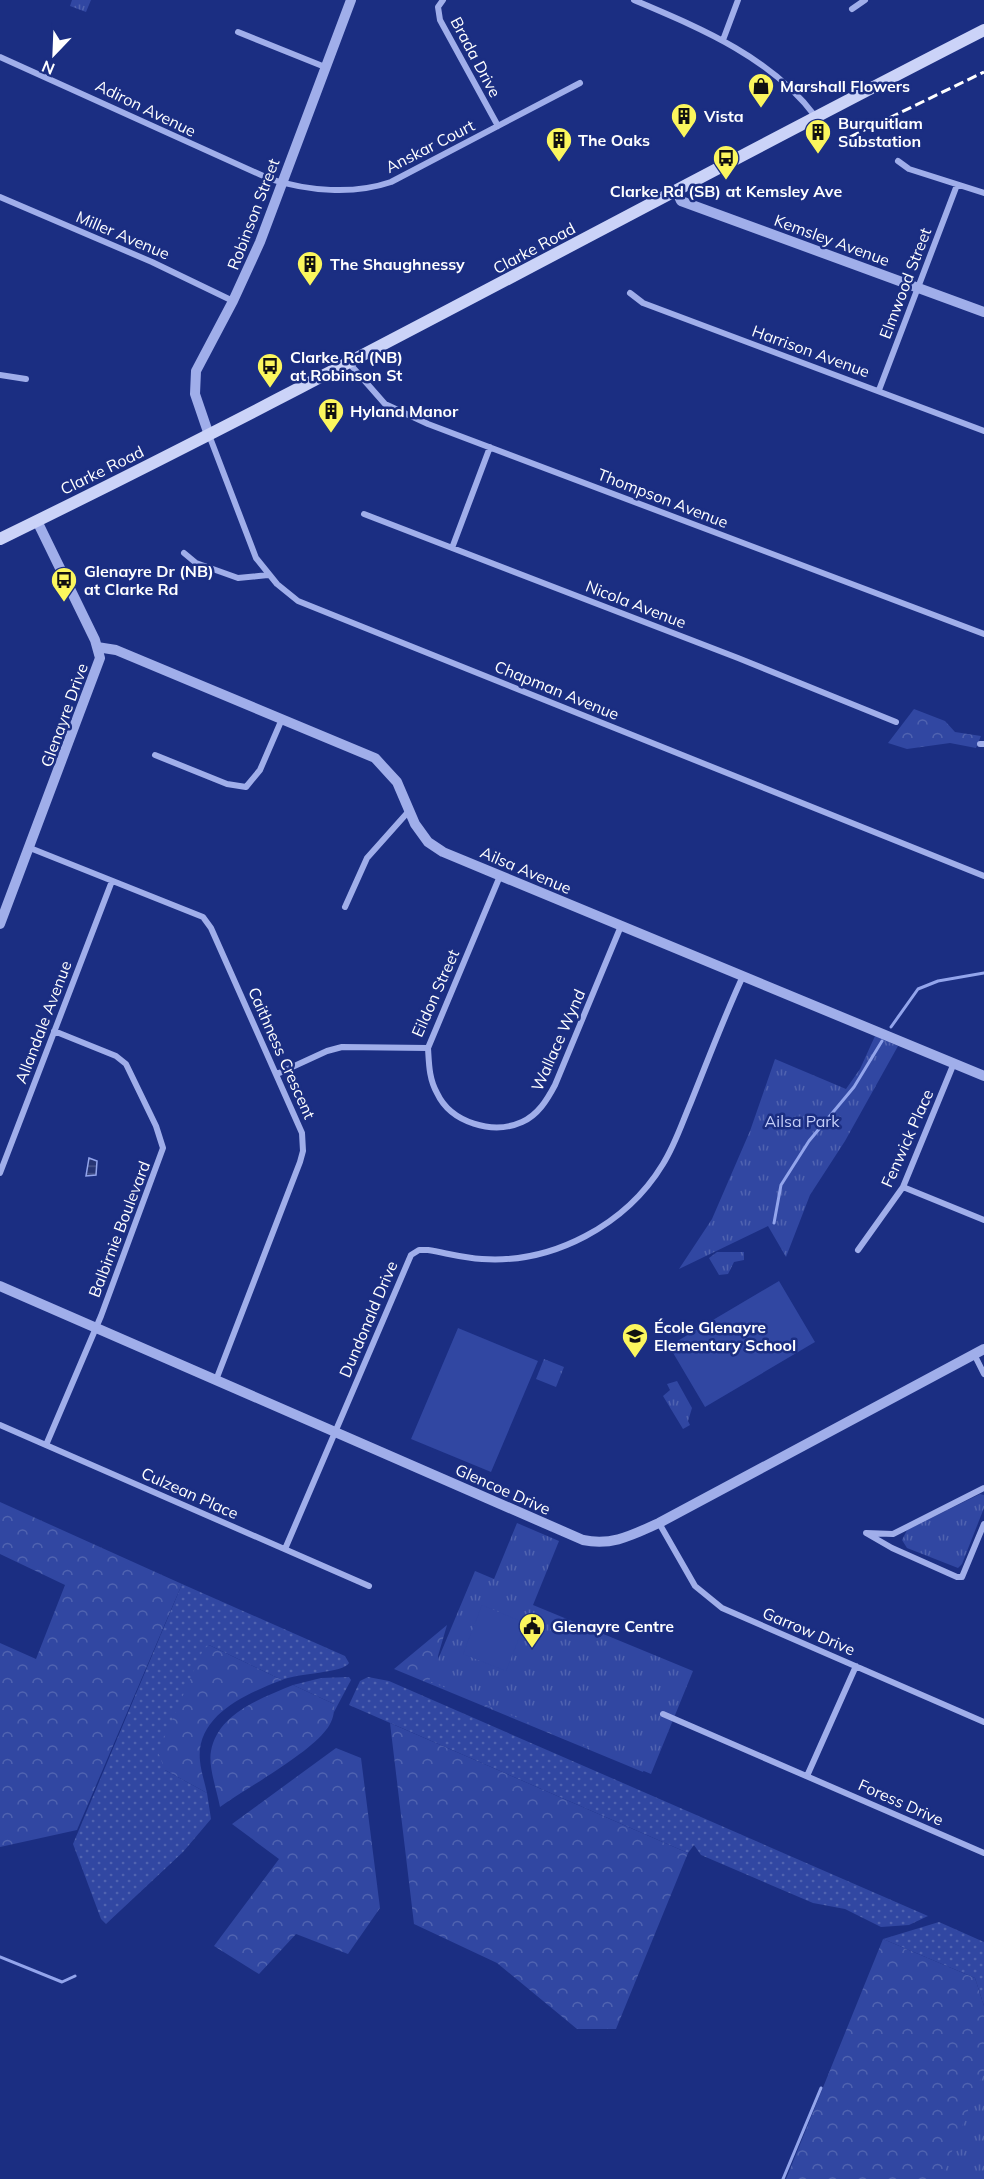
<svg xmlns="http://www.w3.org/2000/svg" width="984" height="2179" viewBox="0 0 984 2179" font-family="Mulish,sans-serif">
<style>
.grass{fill:url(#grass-dots)}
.forest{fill:url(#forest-crowns)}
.park{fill:url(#park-tufts)}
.pitch{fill:#3147a2}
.water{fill:url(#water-rules);stroke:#93a5ec;stroke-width:1.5}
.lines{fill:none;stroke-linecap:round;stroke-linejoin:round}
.stream{stroke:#93a5ec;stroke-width:3}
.minor{stroke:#a0aeea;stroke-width:6}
.tertiary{stroke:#a0aeea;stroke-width:10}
.secondary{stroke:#cbd3f8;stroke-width:12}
.rail{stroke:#fff;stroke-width:3;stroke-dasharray:10 4.5;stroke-linecap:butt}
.labels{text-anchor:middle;stroke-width:5;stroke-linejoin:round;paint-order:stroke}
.street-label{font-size:16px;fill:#fff;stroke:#1b2e82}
.poi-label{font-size:16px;font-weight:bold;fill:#fff;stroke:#1b2e82;text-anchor:start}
.park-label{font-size:16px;fill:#c4cef8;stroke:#1b2e82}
</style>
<defs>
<pattern id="grass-dots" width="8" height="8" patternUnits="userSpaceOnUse" patternTransform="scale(1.5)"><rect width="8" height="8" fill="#3147a2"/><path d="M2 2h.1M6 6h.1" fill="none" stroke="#5063b0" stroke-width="1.8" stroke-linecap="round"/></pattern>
<pattern id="forest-crowns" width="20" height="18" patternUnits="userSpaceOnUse" patternTransform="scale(1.5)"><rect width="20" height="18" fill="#3147a2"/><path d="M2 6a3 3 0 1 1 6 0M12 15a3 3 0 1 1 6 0" fill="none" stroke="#5063b0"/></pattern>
<pattern id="park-tufts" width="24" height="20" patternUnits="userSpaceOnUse" patternTransform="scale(1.5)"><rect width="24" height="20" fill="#3147a2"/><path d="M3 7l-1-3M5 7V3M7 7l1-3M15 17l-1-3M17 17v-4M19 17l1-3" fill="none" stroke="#5063b0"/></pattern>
<pattern id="water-rules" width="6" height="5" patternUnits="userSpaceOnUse" patternTransform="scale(1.5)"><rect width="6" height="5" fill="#273574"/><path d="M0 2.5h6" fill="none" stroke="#475389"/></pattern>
</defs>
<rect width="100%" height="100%" fill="#1b2e82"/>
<!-- grass -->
<path class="grass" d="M182 1584 345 1656 349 1663C344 1673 297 1673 282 1680L209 1645 165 1770 207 1793 211 1819 183 1852 106 1924 101 1919 73 1844Z
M349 1677 351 1680 334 1712V1704L293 1685 321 1678Z
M368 1677 389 1681 928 1916 909 1925 881 1927 845 1909 813 1903 701 1855 694 1845 688 1853 349 1705 360 1681Z
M939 1922 984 1942V2006L975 1978 883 1939Z"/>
<!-- forest -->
<path class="forest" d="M914 709 945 721 955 732 981 736 976 748 950 743 907 749 888 743Z
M0 1502 182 1584 77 1830 0 1847V1643L36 1659 65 1585 0 1554Z
M447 1625 438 1656 442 1672 646 1765 643 1772 394 1669Z
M209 1645 282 1680C248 1693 195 1715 200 1761 201 1772 205 1783 207 1793L165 1770 158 1752 203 1650Z
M293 1685 334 1704C335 1713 332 1723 326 1730 308 1754 247 1788 220 1807 217 1791 208 1766 211 1751 218 1713 262 1698 293 1685Z
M390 1723 688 1853 616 2029H577L497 1963 414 1924Z
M336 1748 361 1758 380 1908 348 1954 296 1934 259 1974 214 1946 279 1859 232 1824Z
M883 1939 975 1978 984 2006V2179H786Z"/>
<!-- park -->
<path class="park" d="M72 0H91L86 12 70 6Z
M875 1036 898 1046 845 1141 810 1195 786 1257 768 1226 679 1269 712 1219 750 1131 775 1059 846 1089 860 1069Z
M717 1252H744V1260L734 1262 728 1274 719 1275 709 1258Z
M544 1359 564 1367 556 1387 536 1379Z
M677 1381 692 1408 688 1421 690 1425 683 1429 663 1396 670 1390 667 1384Z
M980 1494 984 1495V1508L962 1564 958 1568 907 1548 902 1540 907 1530Z
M517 1523 559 1541 533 1605 693 1671 651 1774 429 1681 475 1571 494 1579Z
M984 2070V2179H941Z"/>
<!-- pitch -->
<path class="pitch" d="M779 1281 815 1342 705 1407 669 1346Z
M458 1328 538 1361 491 1472 411 1439Z
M482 1605 525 1623 506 1671 463 1654Z"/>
<!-- water -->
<path class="water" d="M89 1158 97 1161 96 1175 86 1176Z"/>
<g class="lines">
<!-- stream -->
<path class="stream" d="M891 1027 918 989 938 981 984 973
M774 1223 781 1185 809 1141 854 1087 882 1041
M0 1957 62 1982 75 1976
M783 2179 821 2088"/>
<!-- minor -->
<path class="minor" d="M443 0 438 7 440 20 498 126
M634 0C700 28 771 57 815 116
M852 9 865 0
M238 32 325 67
M723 40 738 0
M0 57 270 179C308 191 353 195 391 182L580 83
M898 161 909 169 984 193
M0 197 152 262 233 301
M630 293 643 303 984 431
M349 363 385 404 428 424 984 634
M0 375 26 379
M879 390 957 185
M209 435 256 558 277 584 298 601 984 876
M364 514 738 658 896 722
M452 548 490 447
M184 553 196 563 238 578 268 575
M980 744H984
M155 755 227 784 246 787 260 770 282 719
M30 848 203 917 211 928 302 1133 303 1151 300 1162 216 1380
M345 907 367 858 408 812
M428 1048C429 1064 429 1079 437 1093 451 1123 493 1135 522 1122 538 1115 547 1100 555 1085L621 926
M277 1074 327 1051 342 1047 428 1048 500 876
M0 1173 112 881
M903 1187 984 1220
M858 1250 903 1187 954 1063
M974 1354 984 1374
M0 1425 369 1586
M46 1445 101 1316 163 1148 156 1126 126 1064 116 1056 54 1031
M984 1488 893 1534 866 1533 892 1548 957 1577H962L984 1524
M659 1523 695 1586 722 1608 984 1722
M285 1549 411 1255 419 1250H428C446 1253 464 1258 482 1259 553 1264 626 1225 663 1164 675 1145 682 1123 691 1102 708 1060 724 1017 743 976
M663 1714 984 1853
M807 1776 856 1666"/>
<!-- tertiary -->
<path class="tertiary" d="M676 190 681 201 984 312
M209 435 195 394 196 371 233 301 260 242 351 0
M97 647 116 650 375 758 397 782 415 824 428 842 443 852 984 1076
M0 924 100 658 95 640 37 521
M0 1286 583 1540C613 1546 632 1535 659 1523L984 1349"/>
<!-- secondary -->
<path class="secondary" d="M0 539C332 377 655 198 984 30"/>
<!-- rail -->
<path class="rail" d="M850 137 984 72"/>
</g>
<!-- icons -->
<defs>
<g id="shop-pin" transform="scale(1.35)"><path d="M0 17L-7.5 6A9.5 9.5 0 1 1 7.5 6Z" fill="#fbf65d" stroke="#1b2e82"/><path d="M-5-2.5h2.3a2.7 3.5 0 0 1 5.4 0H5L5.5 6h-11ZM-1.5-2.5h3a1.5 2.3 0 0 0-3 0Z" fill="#111"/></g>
<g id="building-pin" transform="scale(1.35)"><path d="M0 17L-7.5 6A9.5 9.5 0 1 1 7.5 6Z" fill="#fbf65d" stroke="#1b2e82"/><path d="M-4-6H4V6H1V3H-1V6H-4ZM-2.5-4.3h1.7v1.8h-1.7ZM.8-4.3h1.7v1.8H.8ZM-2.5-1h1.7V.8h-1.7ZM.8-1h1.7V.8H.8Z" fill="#111"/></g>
<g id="bus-pin" transform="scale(1.35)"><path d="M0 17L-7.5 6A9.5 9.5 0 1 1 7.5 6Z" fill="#fbf65d" stroke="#1b2e82"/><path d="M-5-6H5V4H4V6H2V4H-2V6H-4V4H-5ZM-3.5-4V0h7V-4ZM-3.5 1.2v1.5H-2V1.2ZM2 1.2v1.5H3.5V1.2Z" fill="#111"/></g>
<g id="school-pin" transform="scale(1.35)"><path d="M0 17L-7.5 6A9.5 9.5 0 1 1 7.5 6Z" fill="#fbf65d" stroke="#1b2e82"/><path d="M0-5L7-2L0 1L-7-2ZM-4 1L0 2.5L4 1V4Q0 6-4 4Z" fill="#111"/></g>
<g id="civic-pin" transform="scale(1.35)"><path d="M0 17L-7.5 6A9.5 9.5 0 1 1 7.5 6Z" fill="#fbf65d" stroke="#1b2e82"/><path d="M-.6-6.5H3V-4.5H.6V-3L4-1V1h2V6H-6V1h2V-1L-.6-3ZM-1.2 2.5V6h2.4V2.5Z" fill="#111"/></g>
</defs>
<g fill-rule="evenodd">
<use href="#shop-pin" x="761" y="86"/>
<use href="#building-pin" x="684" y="116"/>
<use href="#building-pin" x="818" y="132"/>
<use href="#building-pin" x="559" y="140"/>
<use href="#bus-pin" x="726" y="158"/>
<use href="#building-pin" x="310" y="264"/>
<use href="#bus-pin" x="270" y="366"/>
<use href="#building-pin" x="331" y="411"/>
<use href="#bus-pin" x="64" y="580"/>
<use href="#school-pin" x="635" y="1336"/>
<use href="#civic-pin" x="532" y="1626"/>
</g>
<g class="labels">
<!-- street labels -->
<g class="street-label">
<text transform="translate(476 57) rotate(62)" y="6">Brada Drive</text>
<text transform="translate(146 108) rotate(26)" y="6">Adiron Avenue</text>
<text transform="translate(430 146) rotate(-27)" y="6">Anskar Court</text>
<text transform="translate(253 214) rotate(-69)" y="6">Robinson Street</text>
<text transform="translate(123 235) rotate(23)" y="6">Miller Avenue</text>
<text transform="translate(832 240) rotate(20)" y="6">Kemsley Avenue</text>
<text transform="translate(534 248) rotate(-28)" y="6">Clarke Road</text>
<text transform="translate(905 283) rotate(-69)" y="6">Elmwood Street</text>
<text transform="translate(811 351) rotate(20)" y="6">Harrison Avenue</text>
<text transform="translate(102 470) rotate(-26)" y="6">Clarke Road</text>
<text transform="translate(663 498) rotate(21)" y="6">Thompson Avenue</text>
<text transform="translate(636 604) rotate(21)" y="6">Nicola Avenue</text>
<text transform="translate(557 690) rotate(22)" y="6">Chapman Avenue</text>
<text transform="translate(64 715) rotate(-70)" y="6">Glenayre Drive</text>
<text transform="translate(526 870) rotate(23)" y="6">Ailsa Avenue</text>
<text transform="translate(435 993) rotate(-66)" y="6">Eildon Street</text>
<text transform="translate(43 1022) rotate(-69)" y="6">Allandale Avenue</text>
<text transform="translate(558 1040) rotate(-66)" y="6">Wallace Wynd</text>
<text transform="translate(282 1053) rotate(66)" y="6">Caithness Crescent</text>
<text transform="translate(907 1138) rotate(-66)" y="6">Fenwick Place</text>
<text transform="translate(119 1229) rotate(-69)" y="6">Balbirnie Boulevard</text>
<text transform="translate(368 1319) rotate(-67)" y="6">Dundonald Drive</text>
<text transform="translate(503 1489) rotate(24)" y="6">Glencoe Drive</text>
<text transform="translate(190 1493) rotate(24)" y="6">Culzean Place</text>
<text transform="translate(809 1631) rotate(23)" y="6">Garrow Drive</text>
<text transform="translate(901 1802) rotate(24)" y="6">Foress Drive</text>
</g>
<!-- poi labels -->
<g class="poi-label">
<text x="780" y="92">Marshall Flowers</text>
<text x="704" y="122">Vista</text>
<text x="838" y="129">Burquitlam<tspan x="838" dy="18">Substation</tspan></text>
<text x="578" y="146">The Oaks</text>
<text x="726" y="197" text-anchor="middle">Clarke Rd (SB) at Kemsley Ave</text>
<text x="330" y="270">The Shaughnessy</text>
<text x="290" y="363">Clarke Rd (NB)<tspan x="290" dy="18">at Robinson St</tspan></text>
<text x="350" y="417">Hyland Manor</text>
<text x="84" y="577">Glenayre Dr (NB)<tspan x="84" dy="18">at Clarke Rd</tspan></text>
<text x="654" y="1333">École Glenayre<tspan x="654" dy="18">Elementary School</tspan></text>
<text x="552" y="1632">Glenayre Centre</text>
</g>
<!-- park labels -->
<g class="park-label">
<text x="802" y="1127">Ailsa Park</text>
</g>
</g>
<!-- north arrow -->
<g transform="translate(54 54) rotate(203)" stroke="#1b2e82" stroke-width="4.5" paint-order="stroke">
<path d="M0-4.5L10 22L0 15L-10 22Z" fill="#ffffff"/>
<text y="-9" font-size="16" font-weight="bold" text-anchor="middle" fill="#ffffff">N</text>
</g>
</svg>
